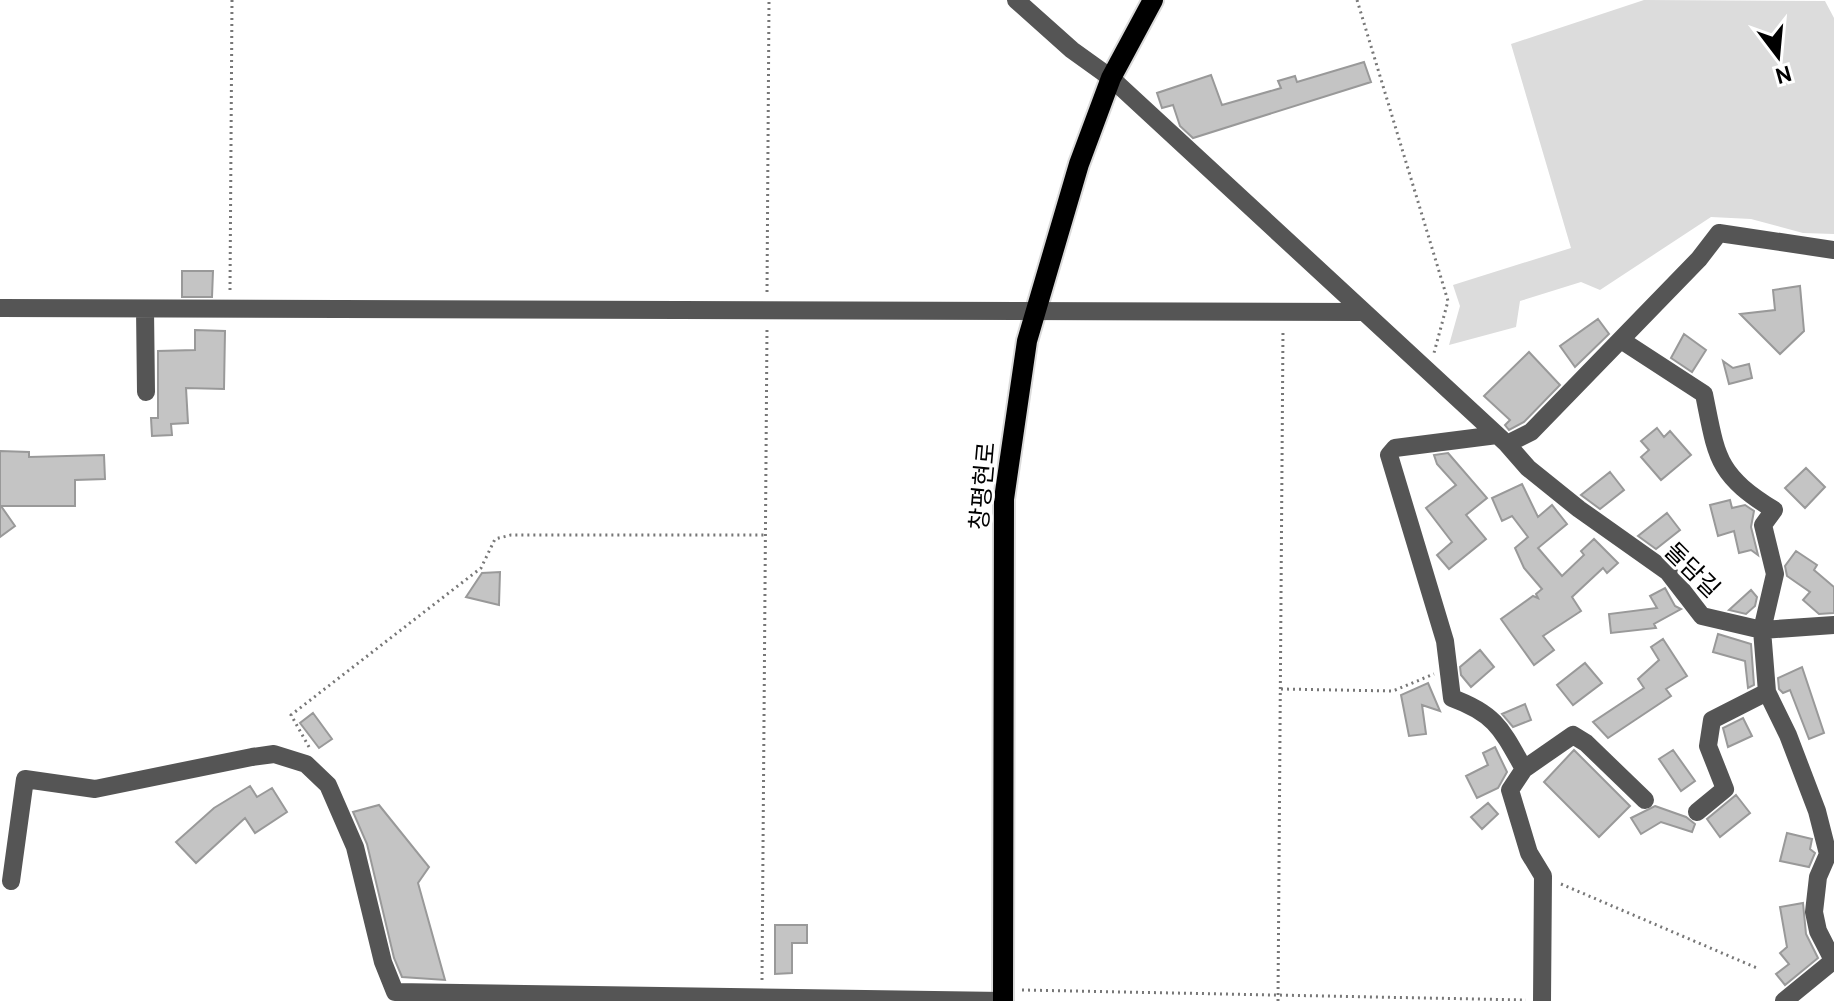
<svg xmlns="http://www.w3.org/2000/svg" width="1834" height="1001" viewBox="0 0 1834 1001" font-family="Overpass,'Noto Sans KR',sans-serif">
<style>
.green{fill:#dcdcdc}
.building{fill:#c4c4c4;stroke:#999;stroke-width:2}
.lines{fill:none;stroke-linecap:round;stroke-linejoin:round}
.major-casing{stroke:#dbdbdb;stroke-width:24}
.path{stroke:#777;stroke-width:3;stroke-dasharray:2 4;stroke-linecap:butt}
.minor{stroke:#555;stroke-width:18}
.major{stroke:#000;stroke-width:20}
.labels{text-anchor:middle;stroke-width:6;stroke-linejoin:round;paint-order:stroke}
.street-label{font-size:24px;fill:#000;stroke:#fff}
</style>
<rect width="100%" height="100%" fill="#fff"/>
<!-- green -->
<path class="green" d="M1644 0 1825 1 1834 18V234L1803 233 1751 219 1711 217 1600 290 1581 282 1520 301 1516 327 1449 345 1460 306 1453 285 1571 248 1511 44Z"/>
<!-- building -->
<path class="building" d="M1364 62 1371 82 1193 138 1180 126 1173 105 1162 108 1157 93 1211 75 1222 105 1281 88 1278 81 1295 76 1297 82Z
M182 271H213L212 297H182Z
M1800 286 1804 331 1780 354 1740 314 1775 310 1773 290Z
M1598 319 1609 334 1575 367 1560 346Z
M195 330 225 331 224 389 186 388 188 423 171 424 172 435 152 436 151 418H158V351L195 350Z
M1684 334 1706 350 1692 372 1671 358Z
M1529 352 1560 385 1524 422 1509 430 1505 425 1510 420 1484 396Z
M1723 361 1733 368 1749 364 1752 378 1729 384Z
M1657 428 1664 437 1670 431 1691 455 1661 480 1641 457 1649 450 1641 441Z
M0 451 29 452V457L104 455 105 479 75 480V506H1L15 526 0 537Z
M1448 453 1487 498 1466 515 1486 539 1449 569 1437 555 1452 542 1426 508 1456 485 1437 464 1434 455Z
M1806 468 1825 487 1805 508 1785 488Z
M1610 472 1624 490 1600 509 1581 495Z
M1522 484 1538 517 1552 505 1567 524 1538 548 1562 576 1584 555 1581 551 1594 539 1618 563 1607 573 1603 568 1572 597 1581 611 1543 636 1554 650 1534 665 1501 619 1533 596 1538 598 1536 594 1542 589 1524 568 1515 548 1528 537 1512 516 1502 521 1492 498Z
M1730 500 1732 508 1745 505 1754 511 1751 527 1758 555 1751 550 1739 553 1734 531 1718 536 1710 505Z
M1667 513 1680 530 1656 549 1638 536Z
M1796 551 1817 565 1814 570 1834 587V613L1819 614 1803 600 1810 592 1787 576 1785 566Z
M500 572 499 605 466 597 482 573Z
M1665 588 1675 606 1681 609 1654 624 1656 628 1611 633 1609 614 1657 608 1650 596Z
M1751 590 1757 597 1755 606 1746 614 1729 610Z
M1718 634 1751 644 1754 685 1748 688 1745 661 1713 652Z
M1663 639 1687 676 1666 689 1671 696 1608 738 1593 722 1644 688 1638 679 1659 660 1651 647Z
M1480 650 1494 667 1471 687 1461 675 1460 667Z
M1585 663 1602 683 1573 705 1557 685Z
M1802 667 1824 733 1809 739 1790 690 1783 693 1779 689 1778 678Z
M1428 683 1440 711 1422 705 1426 734 1409 736 1401 695Z
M1525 704 1531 720 1513 727 1502 714Z
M313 713 332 739 319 748 300 723Z
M1743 718 1752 736 1728 747 1723 728Z
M1495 747 1507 772 1498 788 1477 798 1466 776 1488 765 1483 753Z
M1574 750 1630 806 1599 837 1544 782Z
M1673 750 1695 781 1681 791 1659 759Z
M250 786 257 797 272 788 287 812 255 833 245 818 196 863 176 842 214 808Z
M1736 795 1750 813 1720 837 1707 819Z
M1488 803 1498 814 1482 829 1471 817Z
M379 805 429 867 418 883 445 980 402 977 394 958 367 844 353 812Z
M1655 806 1686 817 1695 824 1692 832 1661 822 1641 834 1631 818Z
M1787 833 1812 839 1810 849 1815 853 1809 867 1780 861Z
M1803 903 1806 934 1818 958 1785 985 1776 974 1789 964 1780 953 1787 947 1780 907Z
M775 925H807V943H792V973L775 974Z"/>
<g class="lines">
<!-- major casing -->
<g class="major-casing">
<path id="major" d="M1003 1001 1004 499 1027 341 1079 164 1111 78 1153 0"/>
</g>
<!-- path -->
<path class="path" d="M1357 0 1448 301 1434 353
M230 290 232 0
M767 292 769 0
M1281 689 1393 691 1434 674
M309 747 291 715 481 568 495 539 511 535H764
M1561 884 1757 968
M762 980 767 328
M1022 990 1526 1000
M1278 1001 1283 329"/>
<!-- minor -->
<path class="minor" d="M1016 0 1072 50 1111 78 1507 444 1528 468 1579 509 1668 572 1702 616 1762 630 1834 625
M0 308 1363 312
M145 309 146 392
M1621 340 1704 394C1717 458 1716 474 1774 510L1763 525 1775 574 1762 630 1767 692 1788 735 1817 811 1828 854 1818 877 1814 912 1818 931 1834 962
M1497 435 1395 448 1389 455 1445 641 1452 698C1496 714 1502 730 1524 769L1510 790 1529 853 1543 876 1542 1001
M1507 444 1531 432 1699 259 1719 233 1834 250
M1524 769 1573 735 1586 743 1645 800
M1697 812 1725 789 1708 746 1712 720 1767 692
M11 881 25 779 95 789 252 757 274 754 306 764 328 785 355 847 383 962 395 992 1003 1001
M1784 1001 1833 961"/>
<!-- major -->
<use href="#major" class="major"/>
</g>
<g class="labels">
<!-- street labels -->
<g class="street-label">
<text transform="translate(983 486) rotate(-85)" y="8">창평현로</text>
<text transform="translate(1692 570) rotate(45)" y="8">돌담길</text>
</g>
</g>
<!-- north arrow -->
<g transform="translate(1778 56) rotate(164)" stroke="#ffffff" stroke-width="6" paint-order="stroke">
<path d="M0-6L14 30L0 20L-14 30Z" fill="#000000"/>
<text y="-12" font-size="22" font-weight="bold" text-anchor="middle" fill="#000000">N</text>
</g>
</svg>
